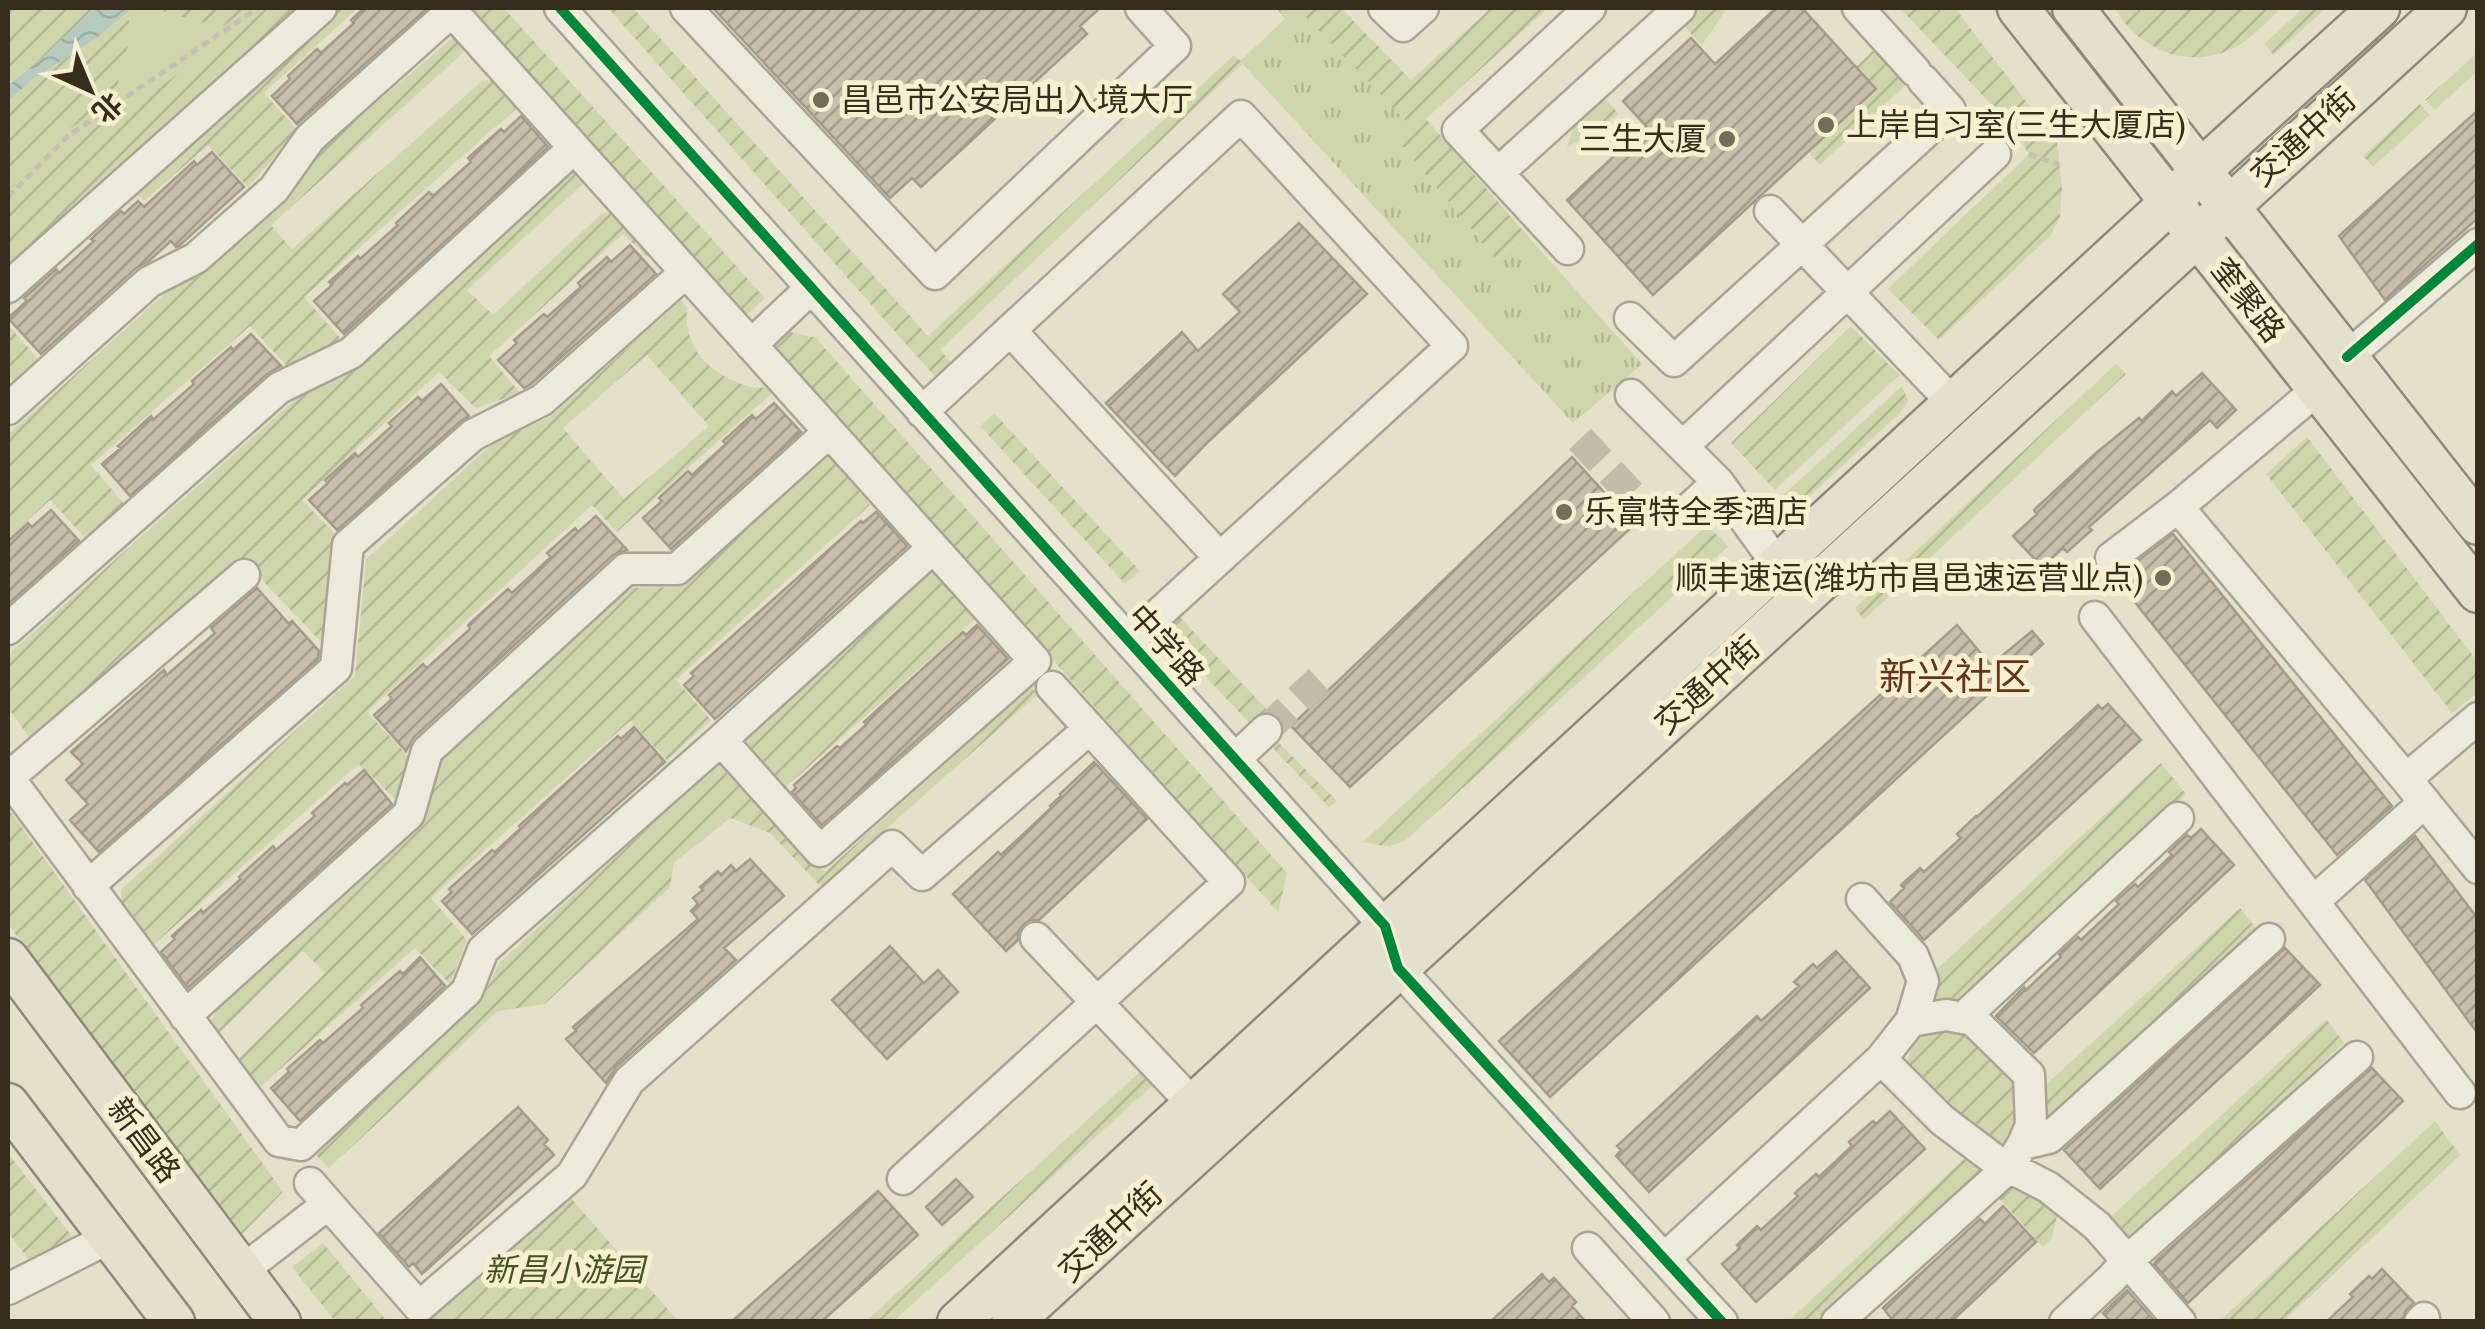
<svg xmlns="http://www.w3.org/2000/svg" width="2485" height="1329" viewBox="0 0 2485 1329" font-family="Lora,'Noto Sans SC',serif">
<style>
.grass{fill:url(#grass-tufts)}
.park{fill:#d0d6ac}
.garden{fill:url(#garden-furrows);fill-rule:evenodd}
.water{fill:url(#water-waves)}
.building{fill:url(#building-hatch);stroke:#a49b8a;stroke-width:2.5}
.lines{fill:none;stroke-linecap:round;stroke-linejoin:round}
.minor-tunnel{stroke:#c1bca7;stroke-width:30;stroke-dasharray:30 15;stroke-linecap:butt}
.minor-casing{stroke:#a9a494;stroke-width:35}
.major-casing{stroke:#8e897b;stroke-width:45}
.path{stroke:#c4c1b4;stroke-width:5;stroke-dasharray:8 5;stroke-linecap:butt}
.minor{stroke:#ece9dd;stroke-width:30}
.major{stroke:#e4e0ce;stroke-width:40}
.cycleway-casing{stroke:#f6f0d0;stroke-width:16}
.cycleway{stroke:#00873e;stroke-width:10}
.poi-dot{fill:#746c5a;stroke:#f6f0d0;stroke-width:4}
.labels{text-anchor:middle;stroke-width:10;stroke-linejoin:round;paint-order:stroke}
.poi-label{font-size:32px;fill:#372d1d;stroke:#f6f0d0;text-anchor:start}
.street-label{font-size:32px;fill:#372d1d;stroke:#f6f0d0}
.park-label{font-size:32px;font-style:italic;fill:#425423;stroke:#f6f0d0}
.quarter-label{font-size:38px;fill:#65341b;stroke:#f6f0d0}
</style>
<defs>
<pattern id="grass-tufts" width="24" height="20" patternUnits="userSpaceOnUse" patternTransform="scale(2.5)"><rect width="24" height="20" fill="#d0d6ac"/><path d="M3 7l-1-3M5 7V3M7 7l1-3M15 17l-1-3M17 17v-4M19 17l1-3" fill="none" stroke="#b3b894"/></pattern>
<pattern id="garden-furrows" width="10" height="10" patternUnits="userSpaceOnUse" patternTransform="scale(2.5)"><rect width="10" height="10" fill="#d0d6ac"/><path d="M-1 1l2-2M0 10L10 0M9 11l2-2" fill="none" stroke="#b3b894"/></pattern>
<pattern id="water-waves" width="16" height="10" patternUnits="userSpaceOnUse" patternTransform="scale(2.5)"><rect width="16" height="10" fill="#b6cac0"/><path d="M0 5q4-4 8 0t8 0" fill="none" stroke="#9daea5"/></pattern>
<pattern id="building-hatch" width="6" height="6" patternUnits="userSpaceOnUse" patternTransform="scale(2.5)"><rect width="6" height="6" fill="#c8beab"/><path d="M-1 1l2-2M0 6l6-6M5 7l2-2" fill="none" stroke="#a39b8b"/></pattern>
</defs>
<rect width="100%" height="100%" fill="#e4e0ca"/>
<!-- grass -->
<path class="grass" d="M1276 8H1298L1415 129 1400 142 1497 259 1525 233 1642 364 1573 423 1240 61 1285 19Z"/>
<!-- park -->
<path class="park" d="M8 8H301L8 270Z"/>
<!-- garden -->
<path class="garden" d="M21 8H95L41 59 8 86V20Z
M162 8H251L213 32 199 18 168 16Z
M267 8H301L8 270V206L71 139 97 121 119 115 155 91Z
M337 8H358L264 93 298 131 248 187 208 145 144 201 136 193 8 308V301Z
M466 8H504L765 298 745 316Z
M608 8H633L928 336 1234 55 1243 63 940 350 962 374 946 389Z
M1297 8H1341L1411 80 1491 8H1548L1426 119 1525 233 1496 259 1399 142 1414 129Z
M1699 8H1727L1702 45 1682 24Z
M1900 8H1955L2057 142 2062 187 2060 218 2050 236 1939 340 1888 289 2029 154 2008 122Z
M2114 8H2282C2269 19 2256 34 2241 44 2204 66 2165 60 2133 32 2126 26 2120 15 2114 8Z
M2303 8H2326L2274 55 2264 44Z
M126 12 132 31 117 87V97L63 133 8 191V101C46 69 89 46 126 12Z
M456 35 466 45 461 55 271 225 292 249 482 81 497 79 519 106 304 297 342 340 287 366 250 326 91 465 126 506 88 541 50 500 8 539V435L171 288 198 277 277 207 324 147Z
M1878 46 1911 80 1820 165 1808 152 1875 89 1856 67Z
M2477 53V71L2435 110 2425 100Z
M1599 93 1619 114 1567 148C1574 122 1581 112 1599 93Z
M2420 104 2430 115 2373 167 2363 156Z
M575 169 581 175 583 184 467 290 493 315 601 214 612 212 655 255 650 259 623 234 489 356 520 393 476 408 439 372 302 500 336 535 327 648 244 561 34 744 8 708V655L308 388 363 363Z
M681 300 687 307C683 343 704 369 737 382 747 387 757 389 768 387L773 392 617 532 592 505 367 712 411 759 396 800 359 764 151 947 121 905V890L355 676 366 560 494 442 550 417ZM647 355 709 426 624 499 563 428Z
M8 325 39 360 14 383 8 375Z
M1851 326 1899 375 1775 490 1731 443Z
M787 331 816 338 1287 873 1278 912 773 347Z
M2116 364 2126 374 1864 620 1855 608Z
M1902 386 1908 401 1900 413 1781 522 1767 510Z
M994 413 1140 571 1125 584 980 426Z
M2307 437 2477 661V693L2452 713 2266 474Z
M829 455 870 505 676 680 711 720 667 760 630 721 431 898 467 940 450 984 415 948 259 1088 238 1059 325 973 303 951 218 1034 210 1024 224 992 422 825 441 761 630 588 678 587Z
M1707 525 1728 546 1406 840 1389 847 1363 842Z
M932 571 975 619 780 792 734 748Z
M1175 612 1268 711 1252 726 1160 628Z
M1031 687 1038 694 821 887 770 833 730 818 674 863 670 887 545 1004 498 1011 329 1168 315 1154 485 992 500 962 720 762 825 872Z
M1277 741 1337 801 1329 807 1270 745Z
M2161 763 2186 794 1953 1009 1931 1002 1938 968Z
M8 808 283 1192 242 1234 8 924Z
M2240 908 2256 928 2040 1124 2041 1089Z
M2326 1019 2344 1043 2131 1241 2124 1238 2107 1220Z
M1973 1030 2020 1077 2021 1126 2007 1151 1955 1115 1906 1063 1914 1043 1927 1031Z
M1142 1070 1153 1085 894 1321 865 1322Z
M2435 1121 2460 1155 2284 1321H2220Z
M8 1153 74 1239 29 1260 8 1232Z
M1964 1159 1983 1170 1823 1321 1787 1322Z
M2007 1182 2058 1211 2052 1238 2043 1247 1996 1195Z
M570 1197 678 1321 425 1322Z
M323 1243 387 1321H335L292 1267Z"/>
<!-- water -->
<path class="water" d="M95 8H132L99 36 33 79 8 101V86L41 59Z"/>
<!-- building -->
<path class="building" d="M364 8H428L297 124 272 96 290 79 288 76 317 49 321 53 354 23 351 20Z
M713 8H1100L1080 26 1087 34 921 187 912 178 890 198Z
M1776 8H1802L1876 89 1653 295 1567 200 1646 126 1623 101 1691 38 1715 64Z
M2478 110V218L2385 300 2339 236Z
M521 116 548 147 344 334 314 301 332 285 329 282 358 256 360 259 398 225 396 223 429 192 433 196 471 162 468 158 501 129 504 132Z
M212 152 244 187 179 246 176 247 171 241 149 261 136 268 41 354 8 318 27 301 24 298 56 269 59 273 94 241 91 239 121 211 124 214 138 201 144 207 194 161 197 165Z
M1299 223 1367 294 1209 441 1175 476 1106 403 1182 332 1198 351 1240 312 1223 294Z
M630 245 656 274 531 384 524 388 498 360 517 343 514 340 544 314 547 317 581 287 578 283 607 257 611 262Z
M251 334 281 366 267 374 130 496 102 464 121 448 118 446 151 416 153 420 194 384 192 381 231 347 233 350Z
M2202 373 2236 410 2217 428 2210 420 2089 527 2092 530 2067 552 2063 548 2042 567 2013 536 2037 514 2034 510 2096 453 2139 418 2142 421 2172 391 2176 396Z
M441 384 469 416 461 421 337 530 309 500 328 483 325 480 355 453 358 457 392 426 389 423 418 397 422 401Z
M774 403 801 432 671 549 643 518 662 501 659 498 688 471 692 475 726 444 723 441 752 415 756 419Z
M1572 457 1634 525 1350 787 1291 726Z
M51 510 79 541 8 604V541L28 523 32 527Z
M876 512 907 546 715 719 684 685 694 676 691 673 861 521 863 523Z
M596 516 627 550 613 555 414 737 406 751 374 715 392 699 389 695 423 664 427 668 470 629 468 625 508 589 512 593 551 557 547 553 575 528 578 532Z
M2173 534 2392 806 2337 855 2114 576 2122 573Z
M257 588 289 624 292 621 319 651 318 659 99 852 70 820 88 804 66 780 83 764 71 752 164 670 167 675 215 633 211 628Z
M977 625 1008 659 822 825 792 792 796 788 794 785 837 746 840 748 866 725 864 722 963 632 966 635Z
M1957 625 1991 665 2032 631 2043 644 1550 1097 1499 1041Z
M2108 704 2141 740 1924 940 1890 902 1904 888 1901 885 1920 868 1924 872 1961 838 1957 834 1976 816 1977 817 2098 705 2102 709Z
M634 727 665 762 472 934 442 901 452 892 449 889 492 850 495 852 521 828 519 826 618 736 621 739Z
M1094 762 1147 819 1039 920H1031L1024 924 1018 932V940L1006 951 953 894 998 852 1001 855 1051 808 1050 806 1061 796 1060 794Z
M364 770 392 804 188 988 161 952 175 939 172 936 201 910 203 913 241 879 239 877 273 846 276 850 315 816 312 813 345 783 347 785Z
M2201 829 2234 865 2034 1053 1996 1016 2024 987 2026 990 2061 957 2059 954 2078 937 2081 940 2119 904 2116 901 2135 884 2138 887 2172 855 2169 852 2187 835 2191 838Z
M2415 836 2478 919V1034L2365 880Z
M750 859 784 896 724 948 736 960 616 1067 606 1083 566 1039 576 1031 573 1027 698 919 691 911 698 904 693 898 703 890 700 887 718 871 721 875 731 865 736 871Z
M890 946 924 983 938 970 958 992 887 1059 832 1000Z
M2285 948 2320 985 2100 1189 2064 1150Z
M1836 951 1870 988 1649 1192 1616 1156 1621 1150 1617 1146 1757 1016 1761 1021 1799 986 1794 982 1813 964 1817 968Z
M420 957 445 986 300 1121 271 1088 289 1072 287 1069 320 1040 323 1043 363 1008 361 1005 400 971 403 974Z
M2372 1068 2403 1101 2188 1303 2154 1264 2158 1259Z
M518 1107 548 1140 544 1144 554 1155 422 1274 413 1263 409 1267 379 1233Z
M1890 1111 1925 1149 1756 1302 1722 1264 1740 1248 1737 1245 1757 1226 1761 1230 1798 1196 1795 1193 1816 1174 1819 1177 1852 1146 1849 1142 1873 1121 1876 1124Z
M956 1179 973 1197 942 1225 926 1207Z
M878 1191 918 1235 821 1322H731Z
M2003 1206 2036 1242 1951 1322H1894L1883 1308 1980 1219 1985 1224Z
M2382 1269 2414 1303 2406 1310 2402 1322H2326L2353 1297 2350 1294 2369 1276 2372 1279Z
M1542 1274 1549 1282 1554 1278 1576 1302 1572 1306 1586 1322H1490Z
M2127 1290 2155 1322H2111L2103 1313Z"/>
<g class="lines">
<!-- minor-tunnel -->
<path class="minor-tunnel" d="M1580 439 1648 512
M1266 730 1319 680"/>
<!-- minor casing -->
<g class="minor-casing">
<path id="minor" d="M449 8 1035 661 820 851 721 740
M560 8 1385 926 1398 968 1722 1322
M686 8 935 274 1175 46 1141 8
M1384 8 1403 26 1423 8
M1858 8 1915 71
M1498 173 1680 8
M1770 211 1952 402
M1568 249 1458 130 1590 8
M8 287 321 8
M1630 318 1674 361 1950 110 1923 80
M1010 330 1220 558
M751 345 811 288
M2347 357 2478 244
M2318 389 2178 507 2406 779 2478 868
M1631 395 1718 482 1777 564
M8 409 149 282 196 258 274 189 310 138 452 11
M922 412 1241 116 1452 346 1129 641
M1683 446 1995 154
M1691 507 1718 482
M2111 558 2178 507
M2095 617 2460 1093
M8 629 279 388 351 353 574 148
M1235 759 1266 730
M8 777 279 1141 301 1145 467 991 483 950 721 740 933 548
M8 778 244 575
M2406 779 2478 718
M88 886 336 668 348 545 473 435 542 400 685 273
M2314 901 2425 802
M1036 938 1193 1104
M185 1016 409 814 427 751 626 569H677L829 432
M1963 1018 2178 818
M1881 1059 1942 1120 1995 1160 2048 1187 2097 1226 2180 1322
M2023 1144 2049 1138 2269 939
M903 1179 1229 882 1052 687
M310 1183 419 1307 572 1175 629 1081 892 846 922 875 1089 729
M1588 1248 1654 1322
M1665 1258 1881 1059 1911 1021 1923 981 1913 956 1862 899
M242 1271 328 1204
M8 1289 109 1238
M1837 1322 2008 1168 2023 1144 2031 1125 2029 1075 1973 1020 1946 1015 1911 1021
M2065 1322 2112 1278 2127 1261 2357 1057
M2420 1322 2424 1318"/>
</g>
<!-- major casing -->
<g class="major-casing">
<path id="major" d="M2018 8 2478 592
M2073 8 2478 524
M8 959 280 1322
M8 1104 174 1322
M958 1322 2171 202 2201 170 2379 8
M1012 1322 2446 8"/>
</g>
<!-- path -->
<path class="path" d="M8 11 13 8
M2029 154 2059 165
M8 197 68 136 258 8"/>
<!-- minor -->
<use href="#minor" class="minor"/>
<!-- major -->
<use href="#major" class="major"/>
<!-- cycleway casing -->
<g class="cycleway-casing">
<path id="cycleway" d="M560 8 1385 926 1398 968 1722 1322
M2347 357 2478 244"/>
</g>
<!-- cycleway -->
<use href="#cycleway" class="cycleway"/>
</g>
<!-- markers -->
<g class="poi-dot">
<circle cx="821" cy="100" r="10"/>
<circle cx="1826" cy="125" r="10"/>
<circle cx="1727" cy="139" r="10"/>
<circle cx="1564" cy="512" r="10"/>
<circle cx="2163" cy="578" r="10"/>
</g>
<g class="labels">
<!-- poi labels -->
<g class="poi-label">
<text x="841" y="111">昌邑市公安局出入境大厅</text>
<text x="1846" y="136">上岸自习室(三生大厦店)</text>
<text x="1707" y="150" text-anchor="end">三生大厦</text>
<text x="1584" y="523">乐富特全季酒店</text>
<text x="2143" y="589" text-anchor="end">顺丰速运(潍坊市昌邑速运营业点)</text>
</g>
<!-- street labels -->
<g class="street-label">
<text transform="translate(2303 137) rotate(-42)" y="11">交通中街</text>
<text transform="translate(2248 300) rotate(52)" y="11">奎聚路</text>
<text transform="translate(1166 645) rotate(48)" y="11">中学路</text>
<text transform="translate(1707 685) rotate(-42)" y="11">交通中街</text>
<text transform="translate(144 1140) rotate(53)" y="11">新昌路</text>
<text transform="translate(1110 1232) rotate(-43)" y="11">交通中街</text>
</g>
<!-- park labels -->
<g class="park-label">
<text x="564" y="1281">新昌小游园</text>
</g>
<!-- quarter labels -->
<g class="quarter-label">
<text x="1955" y="690">新兴社区</text>
</g>
</g>
<!-- border -->
<rect width="2485" height="1329" fill="none" stroke="#372d1d" stroke-width="20"/>
<!-- north arrow -->
<g transform="translate(90 90) rotate(136)" stroke="#f6f0d0" stroke-width="8" paint-order="stroke">
<path d="M0-8L18 38L0 25L-18 38Z" fill="#372d1d"/>
<text y="-15" font-size="28" font-weight="bold" text-anchor="middle" fill="#372d1d">北</text>
</g>
</svg>
